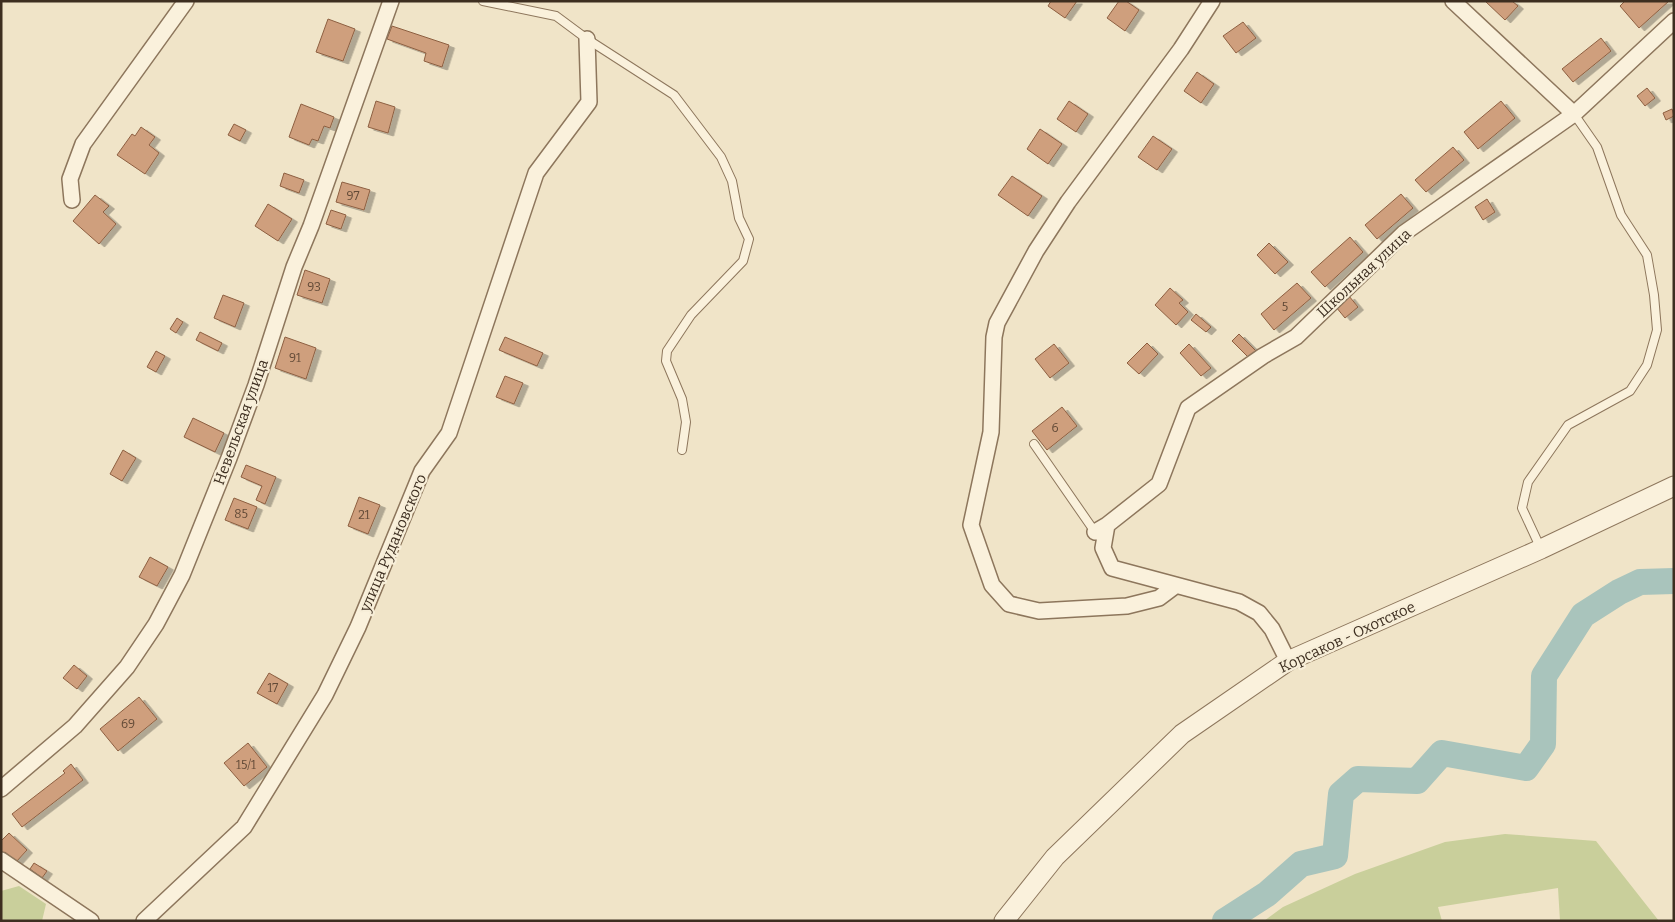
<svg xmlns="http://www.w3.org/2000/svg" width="1675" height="922" viewBox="0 0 1675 922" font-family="Bitter,serif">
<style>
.green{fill:#c9cf9b}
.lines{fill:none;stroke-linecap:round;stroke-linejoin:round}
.river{stroke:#a9c4bc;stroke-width:26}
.building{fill:#cf9f7d;stroke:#8d5f41;filter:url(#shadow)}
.service-casing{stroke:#8d765c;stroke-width:10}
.minor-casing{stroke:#8d765c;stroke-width:18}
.tertiary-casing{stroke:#8d765c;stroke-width:21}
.service{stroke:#faf1dc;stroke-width:8}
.minor{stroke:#faf1dc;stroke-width:15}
.tertiary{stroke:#faf1dc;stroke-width:19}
.labels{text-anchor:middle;stroke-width:4.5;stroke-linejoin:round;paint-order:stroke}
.number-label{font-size:12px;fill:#624a37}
.street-label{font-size:15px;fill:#3d2e20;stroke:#f7eed8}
</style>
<defs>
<filter id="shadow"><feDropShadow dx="5.5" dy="3" stdDeviation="0" flood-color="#0004"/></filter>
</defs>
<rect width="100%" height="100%" fill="#f0e4c8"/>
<!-- green -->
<path class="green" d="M1505 834 1596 841 1659 921H1560L1558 888 1438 907 1442 921H1264L1283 907 1355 874 1445 842Z
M19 886 46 904 42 921H1V891Z"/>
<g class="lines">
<!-- river -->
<path class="river" d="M1225 921 1267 894 1301 864 1335 856 1341 794 1358 779 1417 781 1442 753 1526 768 1543 744 1544 676 1583 615 1619 592 1640 582 1674 581"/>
</g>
<!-- building -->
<path class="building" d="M1051 1H1077L1065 18 1048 6Z
M1119 1H1126L1139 10 1125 31 1107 18Z
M1485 1H1512L1518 6 1505 20Z
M1625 1H1669L1639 28 1620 6Z
M328 19 355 29 343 61 316 52Z
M1243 22 1256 38 1236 53 1223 36Z
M392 26 449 45 442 67 424 61 426 53 387 39Z
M1601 38 1611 51 1573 82 1562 69Z
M1197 72 1214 84 1201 103 1184 91Z
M1647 88 1655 98 1645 106 1637 96Z
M376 101 395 107 388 133 368 127Z
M1069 101 1088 114 1076 132 1057 119Z
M1501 101 1515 118 1478 149 1464 132Z
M301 104 334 117 330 128 324 126 318 141 312 139 309 145 289 137Z
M1672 109 1674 116 1666 120 1663 113Z
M234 124 246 130 240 141 228 135Z
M141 127 155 137 149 145 159 153 145 174 117 155 132 134 135 136Z
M1040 129 1062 144 1048 164 1027 149Z
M1153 136 1172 149 1157 170 1138 157Z
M1453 147 1464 160 1426 192 1415 180Z
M284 173 304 180 299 193 280 186Z
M1012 176 1042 196 1028 216 998 195Z
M342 182 370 190 364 210 336 202Z
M1401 194 1413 208 1377 239 1365 225Z
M95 195 109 206 103 212 116 224 99 244 73 221Z
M1487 199 1495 212 1483 220 1475 207Z
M268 204 292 219 278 241 255 226Z
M331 210 346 215 341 229 326 224Z
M1350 237 1363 252 1325 287 1311 272Z
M1269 243 1288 262 1275 274 1257 255Z
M305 270 330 279 322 303 297 295Z
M1297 283 1311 298 1274 330 1261 314Z
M1170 288 1183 300 1179 303 1188 312 1176 325 1155 305Z
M223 295 244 303 235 327 214 318Z
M1349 296 1358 307 1345 318 1336 307Z
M1196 314 1211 327 1206 332 1191 320Z
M177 318 183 322 176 333 170 329Z
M200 332 222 343 218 351 196 340Z
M1239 334 1256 351 1249 358 1232 341Z
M285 337 316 348 306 379 275 368Z
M505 337 543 353 537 366 499 350Z
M1147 343 1158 354 1139 374 1127 363Z
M1054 344 1069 363 1050 378 1035 359Z
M1189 344 1211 368 1201 376 1180 353Z
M156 351 165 356 156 372 147 367Z
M505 376 523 383 514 404 496 397Z
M1062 407 1077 426 1047 450 1032 431Z
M193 418 224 433 215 452 184 437Z
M123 450 136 458 122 481 110 474Z
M246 465 276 477 265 504 256 500 262 486 241 477Z
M359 497 380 505 368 534 348 526Z
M234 498 257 507 248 529 225 520Z
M150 557 168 567 157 586 139 577Z
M74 665 87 676 77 689 63 678Z
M269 673 288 684 277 704 257 693Z
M139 697 157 719 118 751 100 729Z
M248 743 267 767 244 786 224 763Z
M71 764 83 780 22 827 12 814 65 773 63 771Z
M9 833 27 850 16 862 5 852 1 855V841Z
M34 863 47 871 42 878 30 869Z"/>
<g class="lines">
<!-- service casing -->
<g class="service-casing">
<path id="service" d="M483 1 556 16 587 39 674 95 721 157 732 181 739 218 749 239 743 261 691 315 667 351 666 361 682 399 686 422 682 450
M1034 444 1095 532
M1541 549 1522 508 1528 482 1568 425 1630 391 1647 365 1657 330 1654 295 1647 255 1621 215 1597 147 1574 114"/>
</g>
<!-- minor casing -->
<g class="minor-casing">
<path id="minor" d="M1453 1 1574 114
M72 200 70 179 83 144 186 1
M1107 525 1159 484 1188 408 1263 356 1296 337 1404 233 1574 114 1674 21
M1095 532 1107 525 1103 548 1112 568 1239 602 1259 613 1272 629 1288 661
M1175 586 1159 598 1127 606 1039 611 1009 604 992 585 971 525 991 432 994 337 997 323 1036 251 1068 202 1181 49 1212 1
M1 789 75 726 127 667 156 624 182 575 229 458 256 385 294 267 311 226 391 1
M1 860 91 921
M144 921 244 827 325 695 358 627 422 471 449 433 536 173 589 102 587 39"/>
</g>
<!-- tertiary casing -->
<g class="tertiary-casing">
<path id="tertiary" d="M1004 921 1055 857 1182 734 1288 661 1541 549 1674 486"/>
</g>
<!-- service -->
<use href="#service" class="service"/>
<!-- minor -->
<use href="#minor" class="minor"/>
<!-- tertiary -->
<use href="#tertiary" class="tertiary"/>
</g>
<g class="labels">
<!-- number labels -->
<g class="number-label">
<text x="353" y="200">97</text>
<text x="314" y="291">93</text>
<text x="1285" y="311">5</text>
<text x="295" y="362">91</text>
<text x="1055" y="432">6</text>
<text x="241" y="518">85</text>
<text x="364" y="519">21</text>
<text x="273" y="692">17</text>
<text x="128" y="728">69</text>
<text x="246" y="769">15/1</text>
</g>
<!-- street labels -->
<g class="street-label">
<text transform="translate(1364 273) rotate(-43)" y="5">Школьная улица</text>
<text transform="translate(241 422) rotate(-70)" y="5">Невельская улица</text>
<text transform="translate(393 543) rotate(-67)" y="5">улица Рудановского</text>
<text transform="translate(1347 637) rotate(-25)" y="5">Корсаков - Охотское</text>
</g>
</g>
<!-- border -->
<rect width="1675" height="922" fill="none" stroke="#3d2e20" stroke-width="5"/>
</svg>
